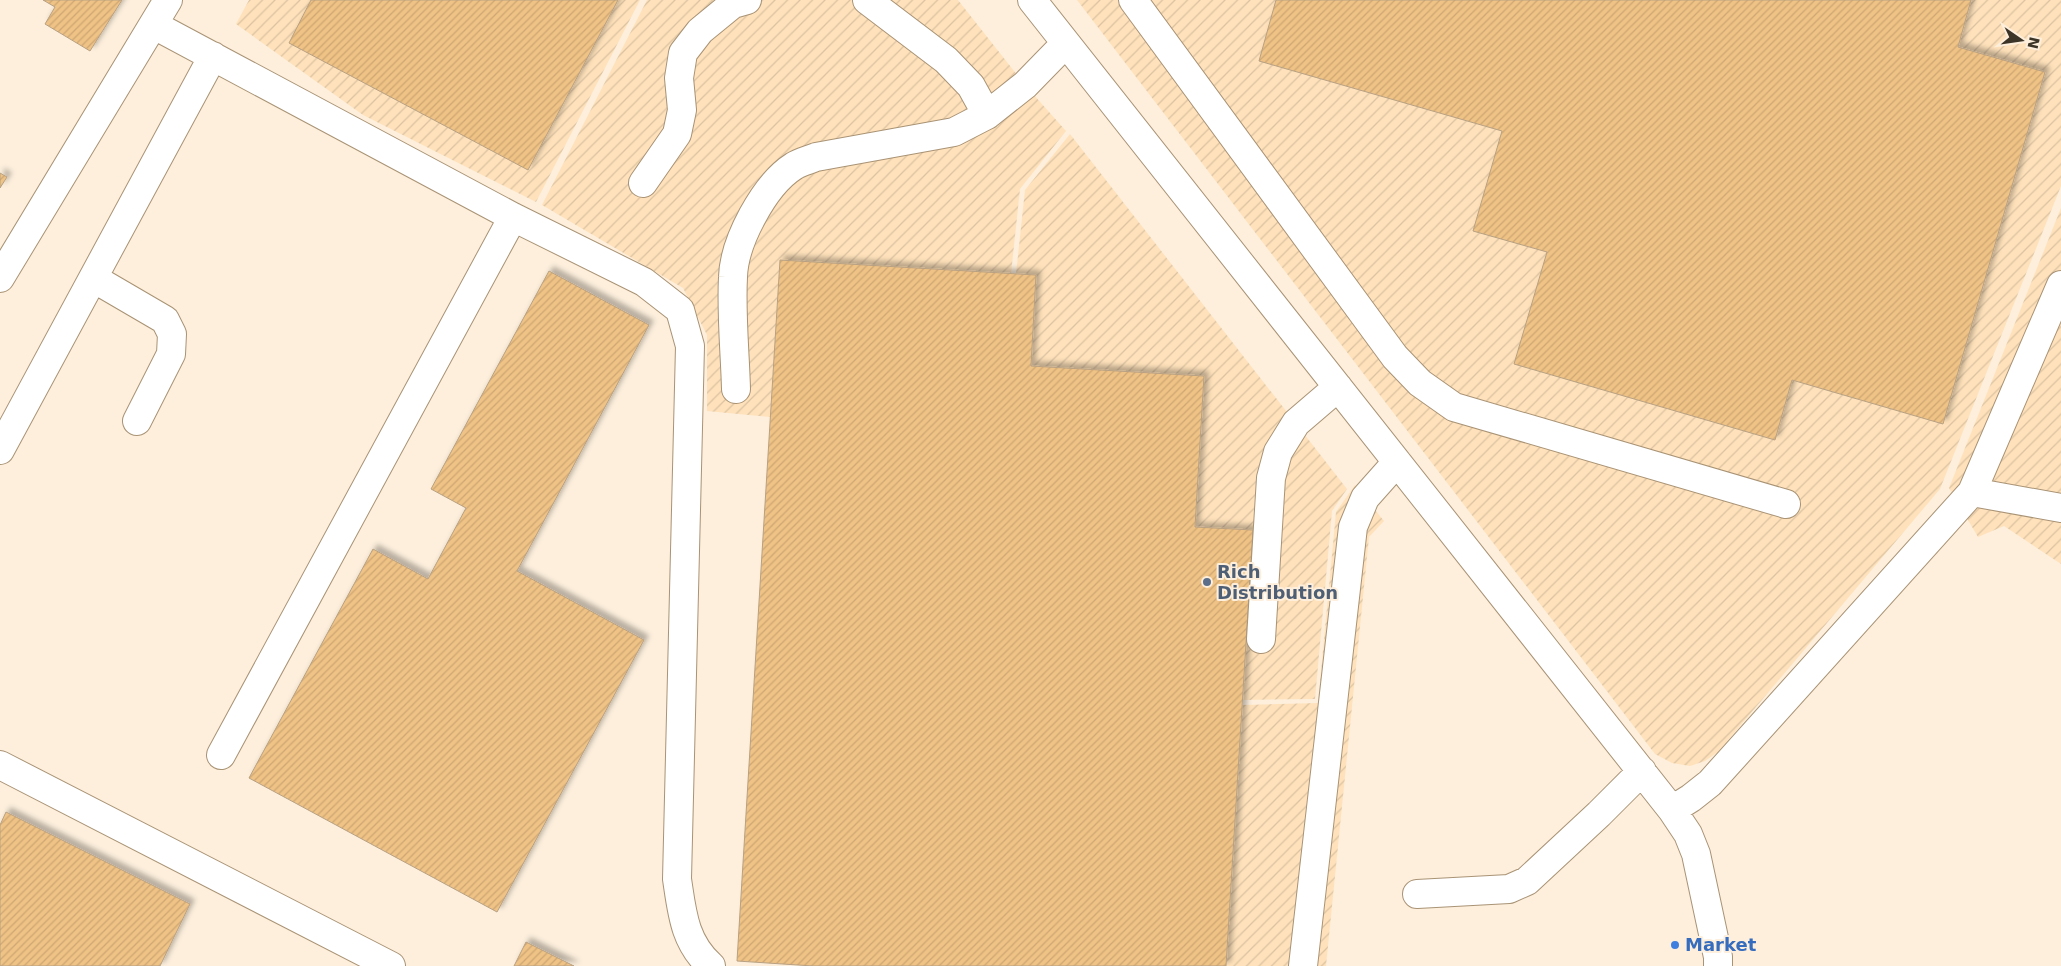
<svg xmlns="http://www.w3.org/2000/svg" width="2061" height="966" viewBox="0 0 2061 966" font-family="'DejaVu Sans',sans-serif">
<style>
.industrial{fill:url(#industrial-furrows)}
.building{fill:url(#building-hatch);stroke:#b8a183;filter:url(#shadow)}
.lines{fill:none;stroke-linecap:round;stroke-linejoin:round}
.minor-casing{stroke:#a99375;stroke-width:30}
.minor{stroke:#fff;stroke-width:28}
.service-dot{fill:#5c6f8a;stroke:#fdefdc;stroke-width:2}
.shop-dot{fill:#3f7fe0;stroke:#fdefdc;stroke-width:2}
.labels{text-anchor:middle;stroke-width:4;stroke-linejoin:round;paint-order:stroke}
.service-label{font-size:18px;font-weight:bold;fill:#4e5e75;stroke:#fdefdc;text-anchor:start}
.shop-label{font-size:18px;font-weight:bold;fill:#366cbe;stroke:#fdefdc;text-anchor:start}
</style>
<defs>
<pattern id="industrial-furrows" width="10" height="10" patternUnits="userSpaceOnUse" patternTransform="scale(1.25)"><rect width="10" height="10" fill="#ffe2bb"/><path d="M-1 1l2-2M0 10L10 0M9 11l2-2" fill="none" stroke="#dbc2a1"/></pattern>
<pattern id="building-hatch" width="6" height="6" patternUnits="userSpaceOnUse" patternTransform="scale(1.25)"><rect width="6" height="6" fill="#efc285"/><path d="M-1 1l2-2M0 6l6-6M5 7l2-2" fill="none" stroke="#cea773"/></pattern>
<filter id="shadow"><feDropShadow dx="4.5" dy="-4.5" stdDeviation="2.5" flood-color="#0004"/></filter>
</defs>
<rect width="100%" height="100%" fill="#fdefdc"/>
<!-- industrial -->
<path class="industrial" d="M249 0H640L536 202 363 115 236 24Z
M647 0H958L1025 85 1066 131 1020 189 1011 274 780 260 770 417 707 411V335L683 288 542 205Z
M1077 0H2061V186L1940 489 1718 752 1705 761 1690 766 1672 763 1655 754Z
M1070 134 1347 489 1332 511 1315 699 1242 700 1031 366 1036 276 1016 274 1025 190Z
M2061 208V564L2004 526 1978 537 1949 488Z
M1355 485 1384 521 1369 537 1326 966H970L1242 705 1318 703 1336 512Z"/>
<!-- building -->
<path class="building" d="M43 0H122L90 51 45 24 55 7Z
M311 0H618L528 170 289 43Z
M1276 0H1971L1958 47 2045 72 1943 424 1792 380 1775 440 1514 364 1547 252 1473 231 1502 131 1259 61Z
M0 173 7 177 0 188Z
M780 260 1036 275 1031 366 1204 376 1195 527 1253 530 1226 966H813L737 961Z
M549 271 649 325 517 571 644 640 497 912 249 778 373 549 428 579 466 508 431 489Z
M6 812 190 904 160 966H0V825Z
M526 942 574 966H514Z"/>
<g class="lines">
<!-- minor casing -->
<g class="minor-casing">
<path id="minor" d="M867 0 946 60 971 86 987 115
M1032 0 1672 810 1688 834 1696 854 1718 957V966
M1133 0 1395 357 1420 383 1454 407 1786 504
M154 25 513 217 644 282 680 310 690 346 677 879C682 912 684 942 711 966
M643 183 677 134 682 110 679 78 683 53 700 31 733 4 747 0
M0 278 168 0
M93 278 165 320 172 334 171 354 137 421
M736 389C735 352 731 314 733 277 734 242 764 185 794 166 800 162 809 160 816 157L954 132 987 115 1025 85 1066 43
M0 450 213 56
M1972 492 2061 508
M1261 639 1271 478 1278 452 1296 423 1338 387
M221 755 513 217
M0 765 391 966
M1672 810 1691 798 1710 783 1972 492 2061 285
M1417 894 1509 889 1527 881 1599 814 1642 771
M1303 966 1353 527 1365 498 1397 462"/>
</g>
<!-- minor -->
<use href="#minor" class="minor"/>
</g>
<!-- markers -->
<circle class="service-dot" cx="1207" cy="582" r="5"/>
<circle class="shop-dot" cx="1675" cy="945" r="5"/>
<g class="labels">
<!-- service labels -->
<g class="service-label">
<text x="1217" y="578">Rich<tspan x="1217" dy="21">Distribution</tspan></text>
</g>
<!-- shop labels -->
<g class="shop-label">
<text x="1685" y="951">Market</text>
</g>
</g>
<!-- north arrow -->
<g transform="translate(2021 40) rotate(103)" stroke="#fdefdc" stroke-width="4" paint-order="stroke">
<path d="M0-4L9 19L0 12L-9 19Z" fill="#3d3428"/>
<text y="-8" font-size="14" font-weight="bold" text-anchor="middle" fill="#3d3428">N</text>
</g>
</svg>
